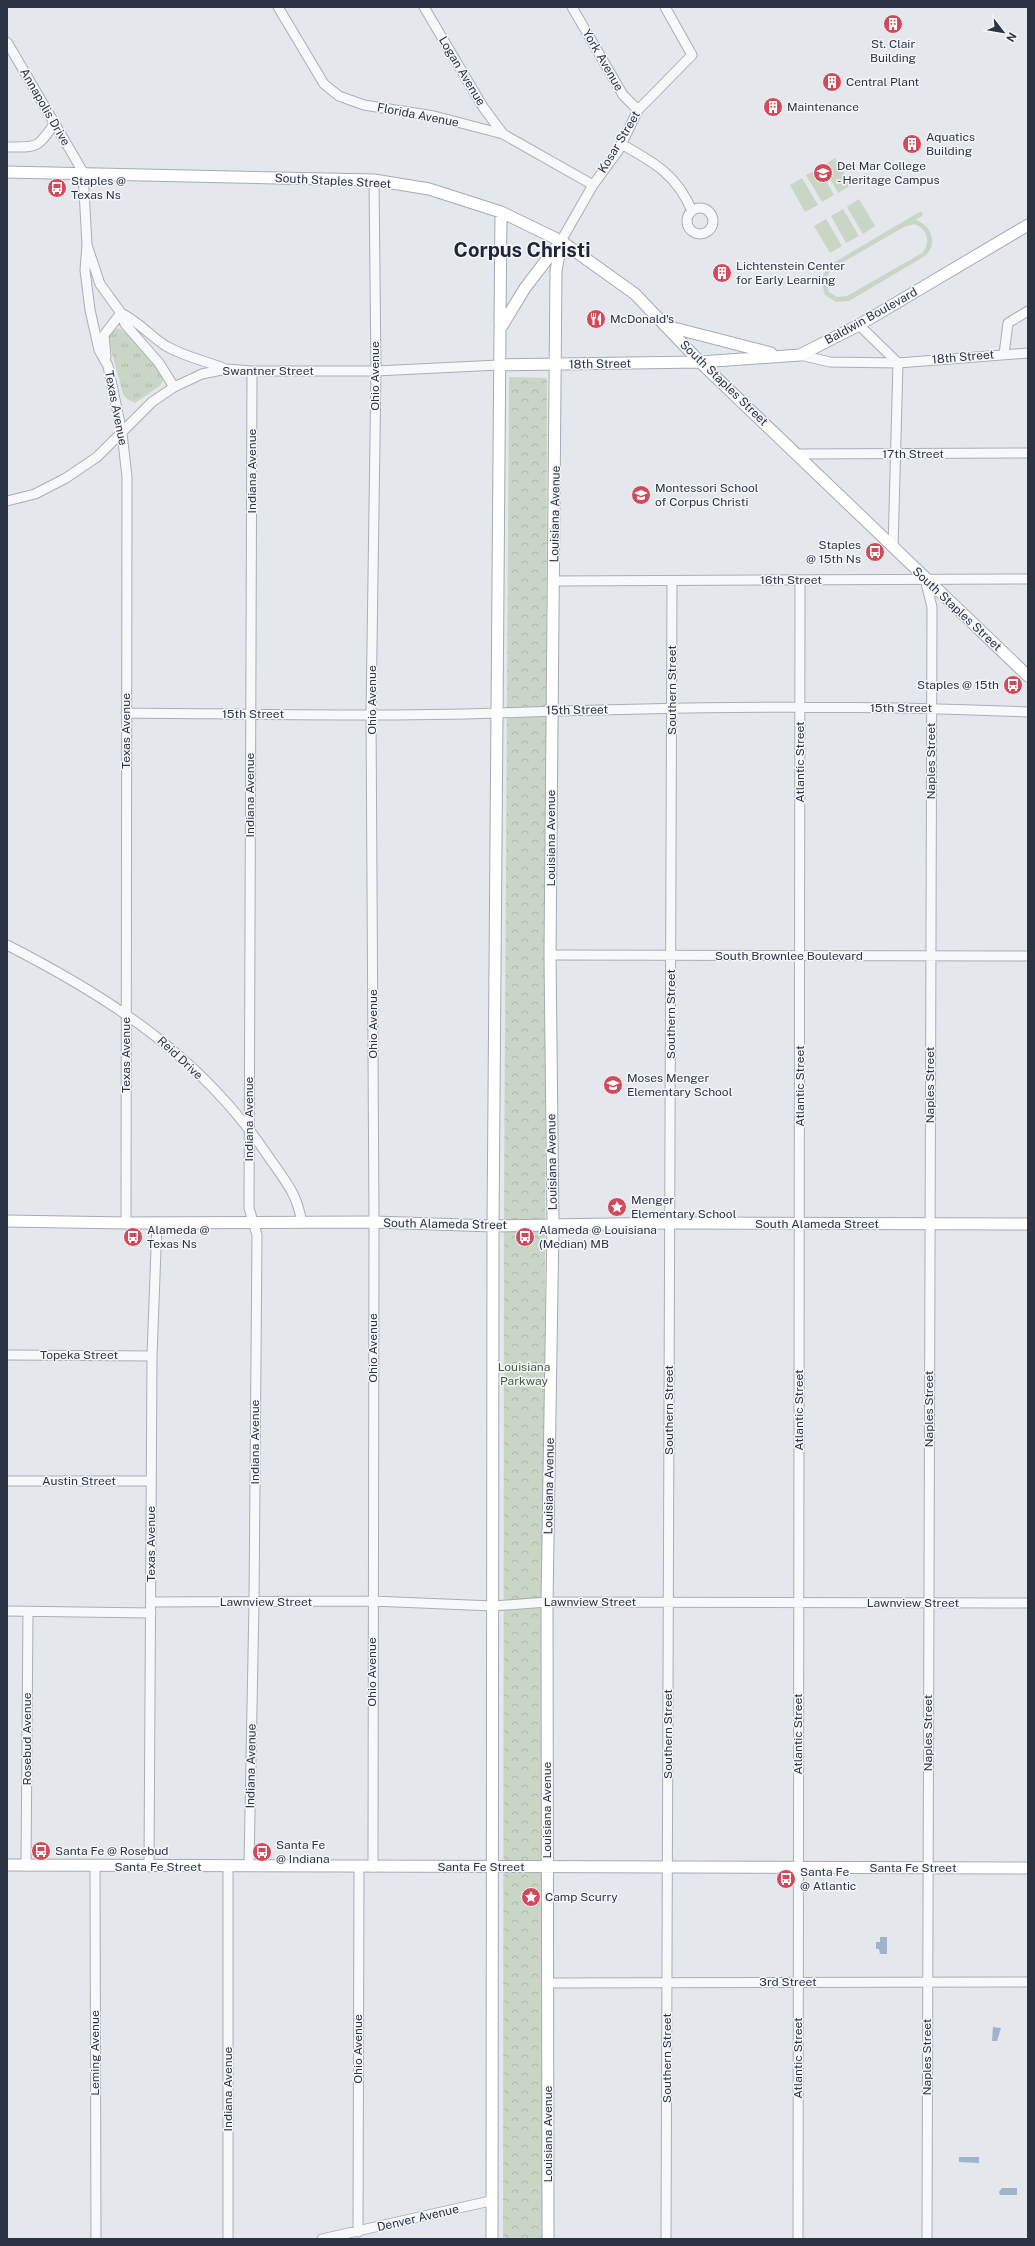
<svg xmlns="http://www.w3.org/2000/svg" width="1035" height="2246" viewBox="0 0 1035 2246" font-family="'Public Sans',sans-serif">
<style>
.grass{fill:url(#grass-tufts)}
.park{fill:url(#park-crowns)}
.pitch{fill:#c9d6c5;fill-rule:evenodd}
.water{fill:#9fb4cc}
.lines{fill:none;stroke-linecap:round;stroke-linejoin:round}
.minor-casing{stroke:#a9aeb7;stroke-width:11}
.major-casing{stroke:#a3abb8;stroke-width:13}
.minor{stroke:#f7f8fa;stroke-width:9}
.major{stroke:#fff;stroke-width:11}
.labels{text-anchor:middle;stroke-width:3;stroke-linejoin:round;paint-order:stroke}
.poi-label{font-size:12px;fill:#2b3445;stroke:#f4f6f9;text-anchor:start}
.street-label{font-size:12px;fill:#2b3445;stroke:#f4f6f9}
.park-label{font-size:12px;fill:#3f6138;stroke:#f4f6f9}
.town-label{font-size:20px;font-weight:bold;fill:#1d2536;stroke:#f4f6f9}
</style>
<defs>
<pattern id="grass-tufts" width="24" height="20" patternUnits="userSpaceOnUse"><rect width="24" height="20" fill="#c9d6c5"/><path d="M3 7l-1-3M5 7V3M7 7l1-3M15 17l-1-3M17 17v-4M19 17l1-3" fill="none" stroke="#adb8ab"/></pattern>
<pattern id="park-crowns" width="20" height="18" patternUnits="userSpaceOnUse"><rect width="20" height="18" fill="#c9d6c5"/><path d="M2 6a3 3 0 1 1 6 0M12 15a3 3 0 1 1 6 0" fill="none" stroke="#adb8ab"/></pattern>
</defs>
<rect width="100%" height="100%" fill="#e4e7ec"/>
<!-- grass -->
<path class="grass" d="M115 328C129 327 159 367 163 380L161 385 135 403 127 399 123 394 109 342V335Z"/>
<!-- park -->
<path class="park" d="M509 377 547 378 543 2239H503L504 1203Z"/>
<!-- pitch -->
<path class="pitch" d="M835 158 851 185 838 193 823 166Z
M819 168 834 195 822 202 806 175Z
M802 178 818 205 805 212 790 185Z
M859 199 875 226 863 234 847 207Z
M843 209 859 236 846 243 831 216Z
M921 211 923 215 916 220C932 226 938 244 925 256L849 301 836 302 825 295 821 280 828 266ZM914 224C927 228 932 242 922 253L847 296 837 297 829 292 825 280 831 269 904 227Z
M826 219 842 246 830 253 814 226Z"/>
<!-- water -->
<path class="water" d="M880 1937H887V1954H880L879 1949H876V1942H880Z
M993 2027 1001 2028 997 2041H992Z
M959 2157H979V2163L959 2162Z
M1002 2188H1017V2195H1000L999 2192Z"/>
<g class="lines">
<!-- minor casing -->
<g class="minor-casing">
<path id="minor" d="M278 7 324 84 339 96 364 105 434 116 503 134 593 185
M424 7 483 107 503 134
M572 7 623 95 638 110
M7 42 83 172 87 245 100 284 121 313 125 324 159 363 174 387
M621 144C654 162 677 175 692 211
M7 147C37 147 37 149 54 124
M687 221a13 13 0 1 1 26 0a13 13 0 1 1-26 0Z
M561 241 593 185 618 151 638 110 692 55 665 7
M87 245 85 270 90 310 99 350 108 366 122 433 127 477 126 1223
M121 313C138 321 150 336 166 346 185 357 206 361 226 369
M859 325 898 363 1028 353
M1004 354 1008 323 1028 311
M800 355 830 362 898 363 893 548
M106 357 104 335 121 313
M797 454 1028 453
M7 501 35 494 66 478 97 457 152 402 174 387 202 374 226 369 252 371H376L499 365
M925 579 932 607 927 2239
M554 581 1028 579
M126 713C250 714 374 717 498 713 674 707 851 704 1028 712
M7 945C109 997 200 1056 266 1153 275 1167 287 1181 294 1196 298 1204 300 1213 302 1222
M550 955 1028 956
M7 1355 152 1356
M7 1481H151
M151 1602 372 1601 493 1606 547 1602 1028 1603
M7 1611 151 1613
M26 1866 28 1612
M249 1866 254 1602 257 1235 249 1208 252 371
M95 1867 96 2239
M149 1867 152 1356 157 1222
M228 1867V2239
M373 1867 374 1222 371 714 376 371 374 180
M549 1983 1028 1982
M358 2232 359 1866
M322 2239 490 2201
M666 2239 672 581
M798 2239 800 580"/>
</g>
<!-- major casing -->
<g class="major-casing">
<path id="major" d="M7 172 374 180 429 189 501 212 561 241 635 294 700 362 1028 676
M500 325 501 212
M666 326 771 353
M499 365 700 362 800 355 859 325 1028 225
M7 1221 126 1223 374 1222 493 1226 670 1223 1028 1224
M7 1865 1028 1868
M492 2239 493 1226 500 329 525 288 561 241
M548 2239 547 1602 553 1224 550 955 556 271 561 243"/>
</g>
<!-- minor -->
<use href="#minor" class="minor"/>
<!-- major -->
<use href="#major" class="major"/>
</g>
<!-- icons -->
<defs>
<g id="building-disc" transform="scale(1)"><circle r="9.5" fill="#d1495b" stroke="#f4f6f9"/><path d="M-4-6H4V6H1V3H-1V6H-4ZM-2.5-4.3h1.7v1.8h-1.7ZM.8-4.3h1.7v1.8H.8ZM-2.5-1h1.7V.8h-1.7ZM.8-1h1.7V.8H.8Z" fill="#fff"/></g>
<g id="university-disc" transform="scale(1)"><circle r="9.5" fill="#d1495b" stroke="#f4f6f9"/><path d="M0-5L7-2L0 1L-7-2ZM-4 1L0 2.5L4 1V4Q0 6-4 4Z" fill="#fff"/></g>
<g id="bus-disc" transform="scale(1)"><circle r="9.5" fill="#d1495b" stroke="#f4f6f9"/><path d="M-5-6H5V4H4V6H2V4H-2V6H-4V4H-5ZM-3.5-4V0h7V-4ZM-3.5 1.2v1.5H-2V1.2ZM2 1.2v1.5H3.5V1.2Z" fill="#fff"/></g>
<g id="restaurant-disc" transform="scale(1)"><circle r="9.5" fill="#d1495b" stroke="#f4f6f9"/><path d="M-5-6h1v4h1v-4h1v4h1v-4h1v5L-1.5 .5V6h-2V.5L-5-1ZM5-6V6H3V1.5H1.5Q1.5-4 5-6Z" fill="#fff"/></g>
<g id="school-disc" transform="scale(1)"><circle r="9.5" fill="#d1495b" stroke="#f4f6f9"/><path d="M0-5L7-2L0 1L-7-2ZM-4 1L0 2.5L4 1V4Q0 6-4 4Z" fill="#fff"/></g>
<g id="sight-disc" transform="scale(1)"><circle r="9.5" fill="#d1495b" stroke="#f4f6f9"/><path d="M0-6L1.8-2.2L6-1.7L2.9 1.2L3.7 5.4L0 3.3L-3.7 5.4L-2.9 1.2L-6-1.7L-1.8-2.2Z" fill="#fff"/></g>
</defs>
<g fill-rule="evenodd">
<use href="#building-disc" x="893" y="24"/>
<use href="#building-disc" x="832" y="82"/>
<use href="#building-disc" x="773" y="107"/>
<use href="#building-disc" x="912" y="144"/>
<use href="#university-disc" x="823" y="173"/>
<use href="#bus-disc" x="57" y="188"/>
<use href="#building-disc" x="722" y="273"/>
<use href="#restaurant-disc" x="596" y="319"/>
<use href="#school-disc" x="641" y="495"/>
<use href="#bus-disc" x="875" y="552"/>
<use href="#bus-disc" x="1013" y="685"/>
<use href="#school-disc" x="613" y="1085"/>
<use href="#sight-disc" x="617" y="1207"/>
<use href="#bus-disc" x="133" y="1237"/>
<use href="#bus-disc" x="525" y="1237"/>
<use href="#bus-disc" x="41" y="1851"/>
<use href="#bus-disc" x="262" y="1852"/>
<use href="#bus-disc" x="786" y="1879"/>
<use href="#sight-disc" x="531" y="1897"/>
</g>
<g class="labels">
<!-- poi labels -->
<g class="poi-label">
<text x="893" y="48" text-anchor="middle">St. Clair<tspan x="893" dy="14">Building</tspan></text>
<text x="846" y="86">Central Plant</text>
<text x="787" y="111">Maintenance</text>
<text x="926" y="141">Aquatics<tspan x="926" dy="14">Building</tspan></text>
<text x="837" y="170">Del Mar College<tspan x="837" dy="14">- Heritage Campus</tspan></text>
<text x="71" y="185">Staples @<tspan x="71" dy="14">Texas Ns</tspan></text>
<text x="736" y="270">Lichtenstein Center<tspan x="736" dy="14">for Early Learning</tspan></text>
<text x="610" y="323">McDonald's</text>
<text x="655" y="492">Montessori School<tspan x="655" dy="14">of Corpus Christi</tspan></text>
<text x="861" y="549" text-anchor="end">Staples<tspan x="861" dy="14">@ 15th Ns</tspan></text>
<text x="999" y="689" text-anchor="end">Staples @ 15th</text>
<text x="627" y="1082">Moses Menger<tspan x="627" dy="14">Elementary School</tspan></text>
<text x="631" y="1204">Menger<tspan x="631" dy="14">Elementary School</tspan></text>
<text x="147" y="1234">Alameda @<tspan x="147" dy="14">Texas Ns</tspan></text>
<text x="539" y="1234">Alameda @ Louisiana<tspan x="539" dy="14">(Median) MB</tspan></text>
<text x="276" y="1849">Santa Fe<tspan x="276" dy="14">@ Indiana</tspan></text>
<text x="55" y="1855">Santa Fe @ Rosebud</text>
<text x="800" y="1876">Santa Fe<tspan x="800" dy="14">@ Atlantic</tspan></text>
<text x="545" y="1901">Camp Scurry</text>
</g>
<!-- street labels -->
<g class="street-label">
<text transform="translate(603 60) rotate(60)" y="4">York Avenue</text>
<text transform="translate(462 71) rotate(59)" y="4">Logan Avenue</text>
<text transform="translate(45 107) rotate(60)" y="4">Annapolis Drive</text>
<text transform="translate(418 115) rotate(11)" y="4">Florida Avenue</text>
<text transform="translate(619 142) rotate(-59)" y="4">Kosar Street</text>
<text transform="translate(333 181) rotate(3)" y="4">South Staples Street</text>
<text transform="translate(871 316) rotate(-29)" y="4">Baldwin Boulevard</text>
<text transform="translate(963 357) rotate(-5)" y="4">18th Street</text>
<text transform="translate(600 364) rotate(-1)" y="4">18th Street</text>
<text x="268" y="375">Swantner Street</text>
<text transform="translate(375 376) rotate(-90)" y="4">Ohio Avenue</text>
<text transform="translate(724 383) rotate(44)" y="4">South Staples Street</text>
<text transform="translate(116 408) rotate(79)" y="4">Texas Avenue</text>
<text x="913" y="458">17th Street</text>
<text transform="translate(252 471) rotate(-90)" y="4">Indiana Avenue</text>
<text transform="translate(555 514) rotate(-89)" y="4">Louisiana Avenue</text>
<text x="791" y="584">16th Street</text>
<text transform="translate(957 609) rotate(43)" y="4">South Staples Street</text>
<text transform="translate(672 690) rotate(-90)" y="4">Southern Street</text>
<text transform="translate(372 700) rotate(-90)" y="4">Ohio Avenue</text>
<text x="901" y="712">15th Street</text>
<text transform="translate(577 710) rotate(-1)" y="4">15th Street</text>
<text x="253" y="718">15th Street</text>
<text transform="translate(126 731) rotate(-90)" y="4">Texas Avenue</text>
<text transform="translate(931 761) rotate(-90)" y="4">Naples Street</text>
<text transform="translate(800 762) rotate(-90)" y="4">Atlantic Street</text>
<text transform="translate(250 795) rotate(-90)" y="4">Indiana Avenue</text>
<text transform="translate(551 838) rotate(-90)" y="4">Louisiana Avenue</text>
<text x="789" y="960">South Brownlee Boulevard</text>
<text transform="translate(671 1014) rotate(-90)" y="4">Southern Street</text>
<text transform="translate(373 1024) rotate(-90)" y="4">Ohio Avenue</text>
<text transform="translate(126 1055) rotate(-90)" y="4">Texas Avenue</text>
<text transform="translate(180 1058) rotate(43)" y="4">Reid Drive</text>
<text transform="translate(930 1085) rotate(-90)" y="4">Naples Street</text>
<text transform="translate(800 1086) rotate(-90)" y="4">Atlantic Street</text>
<text transform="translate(249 1119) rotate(-90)" y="4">Indiana Avenue</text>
<text transform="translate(552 1162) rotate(-91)" y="4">Louisiana Avenue</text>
<text transform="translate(445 1224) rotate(1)" y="4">South Alameda Street</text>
<text x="817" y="1228">South Alameda Street</text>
<text transform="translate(373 1348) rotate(-90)" y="4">Ohio Avenue</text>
<text x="79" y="1359">Topeka Street</text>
<text transform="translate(929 1409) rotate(-90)" y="4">Naples Street</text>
<text transform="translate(669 1410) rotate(-90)" y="4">Southern Street</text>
<text transform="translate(799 1410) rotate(-90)" y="4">Atlantic Street</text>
<text transform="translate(255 1442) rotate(-90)" y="4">Indiana Avenue</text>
<text x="79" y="1485">Austin Street</text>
<text transform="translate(549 1486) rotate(-89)" y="4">Louisiana Avenue</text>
<text transform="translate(151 1544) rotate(-90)" y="4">Texas Avenue</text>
<text x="266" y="1606">Lawnview Street</text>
<text x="590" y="1606">Lawnview Street</text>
<text x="913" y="1607">Lawnview Street</text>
<text transform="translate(372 1672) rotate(-90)" y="4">Ohio Avenue</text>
<text transform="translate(928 1733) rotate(-90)" y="4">Naples Street</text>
<text transform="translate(668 1734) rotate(-90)" y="4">Southern Street</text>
<text transform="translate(798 1734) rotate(-90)" y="4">Atlantic Street</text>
<text transform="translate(27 1739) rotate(-90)" y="4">Rosebud Avenue</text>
<text transform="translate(251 1766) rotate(-89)" y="4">Indiana Avenue</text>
<text transform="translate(547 1810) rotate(-90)" y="4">Louisiana Avenue</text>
<text x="158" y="1871">Santa Fe Street</text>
<text x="481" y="1871">Santa Fe Street</text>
<text x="913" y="1872">Santa Fe Street</text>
<text x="788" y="1986">3rd Street</text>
<text transform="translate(358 2049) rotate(-90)" y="4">Ohio Avenue</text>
<text transform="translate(95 2053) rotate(-90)" y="4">Leming Avenue</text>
<text transform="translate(927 2057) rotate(-90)" y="4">Naples Street</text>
<text transform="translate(667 2058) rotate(-90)" y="4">Southern Street</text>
<text transform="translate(798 2058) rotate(-90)" y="4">Atlantic Street</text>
<text transform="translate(228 2089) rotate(-90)" y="4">Indiana Avenue</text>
<text transform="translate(548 2134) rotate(-90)" y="4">Louisiana Avenue</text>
<text transform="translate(418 2218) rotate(-13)" y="4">Denver Avenue</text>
</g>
<!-- park labels -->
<g class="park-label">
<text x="524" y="1371">Louisiana<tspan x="524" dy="14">Parkway</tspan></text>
</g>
<!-- town labels -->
<g class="town-label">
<text x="522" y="257">Corpus Christi</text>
</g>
</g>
<!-- border -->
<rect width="1035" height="2246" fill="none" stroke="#2b3445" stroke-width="16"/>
<!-- north arrow -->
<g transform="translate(1003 32) rotate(121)" stroke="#f4f6f9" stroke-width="3" paint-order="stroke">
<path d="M0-3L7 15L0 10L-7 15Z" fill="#2b3445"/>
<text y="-6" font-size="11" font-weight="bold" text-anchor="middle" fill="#2b3445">N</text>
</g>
</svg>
